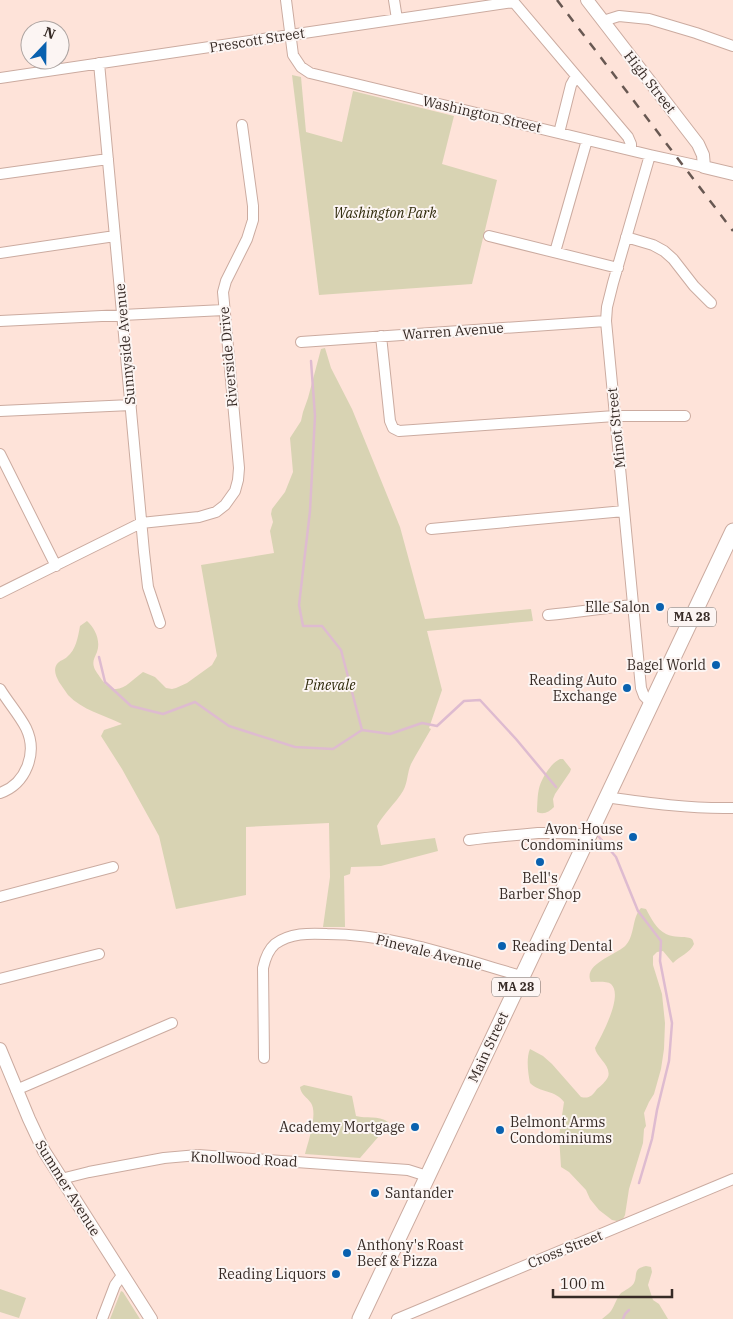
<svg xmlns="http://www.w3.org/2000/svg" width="733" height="1319" viewBox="0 0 733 1319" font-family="'IBM Plex Serif',serif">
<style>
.green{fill:#d8d3b3}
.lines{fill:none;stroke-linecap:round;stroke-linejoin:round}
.stream{stroke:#debbd0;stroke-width:2.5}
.minor-casing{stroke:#cbaba0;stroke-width:12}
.tertiary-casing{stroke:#cbaba0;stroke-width:14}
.primary-casing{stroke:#cbaba0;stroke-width:17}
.minor{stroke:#fff;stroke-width:10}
.tertiary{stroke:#fff;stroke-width:12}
.primary{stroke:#fff;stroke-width:15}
.rail{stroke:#685852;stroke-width:2.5;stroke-dasharray:9 9;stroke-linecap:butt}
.poi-dot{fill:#0961af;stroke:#fcf5f3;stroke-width:2}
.labels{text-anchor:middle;stroke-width:4;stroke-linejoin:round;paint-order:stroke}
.shield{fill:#fcf5f3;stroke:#716763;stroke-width:1}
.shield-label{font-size:12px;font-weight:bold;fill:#362a25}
.street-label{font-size:14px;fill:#362a25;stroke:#fcf5f3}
.park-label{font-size:14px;font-style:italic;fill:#2f2a0b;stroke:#fcf5f3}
.poi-label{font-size:14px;fill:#362a25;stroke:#fcf5f3;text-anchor:end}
</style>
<rect width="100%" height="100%" fill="#fee3d9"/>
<!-- green -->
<path class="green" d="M292 75 301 77 306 132 342 142 353 91 454 116 442 164 497 180 472 284 319 295Z
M325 348 331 368 352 409 400 527 425 619 531 609 533 621 427 631 442 690 429 728 431 729C424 741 417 753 411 764 407 773 408 782 403 791 395 804 384 813 377 826L381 845 435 838 438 851 381 866 351 867 350 874 344 876 345 927H323L330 877 329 823 246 827V895L176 909 159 836 122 769 101 736 104 730 122 724C104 715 82 710 68 695 65 691 62 686 59 682 56 676 53 670 57 664 60 660 64 660 67 657 76 650 78 637 80 626L87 621C95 628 101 641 97 652 95 657 92 661 94 667 94 669 100 677 102 680 117 700 129 682 143 672L155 677 166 688 172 689 176 688 187 683 212 665 217 656 201 565 274 553 270 531 273 522 271 514 272 509 285 492 293 472 290 438 301 421 303 412 308 398 321 349Z
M560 759H563L571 769 570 772 555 794 553 799 554 807C549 812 544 815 537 812 538 793 537 786 548 770 552 765 554 762 560 759Z
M641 908 646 909C651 918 656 929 666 934 674 938 683 936 690 938 693 939 693 941 694 944 690 953 680 956 673 963L663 951 657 952 653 956V965L662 994 665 1023 664 1049 661 1069 654 1094 649 1102 644 1113 646 1126 644 1129 643 1143 629 1189 625 1215 623 1219 617 1221 612 1220 599 1210 590 1199 586 1190 569 1172 561 1167 559 1136 564 1102C556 1090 540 1093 530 1083 528 1073 526 1058 530 1049L543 1056 552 1064 581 1097C589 1099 592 1096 597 1089 601 1086 606 1081 608 1077 612 1066 596 1057 595 1048 601 1036 624 996 611 984 607 981 597 982 591 982 582 964 617 955 626 945 635 935 632 917 641 908Z
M304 1085 352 1096 356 1116C366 1119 378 1115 388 1122L386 1128 360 1158 305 1154C308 1142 318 1114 311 1103 307 1097 301 1095 300 1087Z
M646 1266 651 1267 652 1272 648 1285 653 1300 659 1304 668 1319H602C605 1316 609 1314 611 1311 615 1305 616 1299 621 1293 625 1290 631 1288 634 1283 638 1275 632 1269 646 1266Z
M0 1289 26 1298 19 1318 0 1312Z
M121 1291 123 1292 140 1319H110Z"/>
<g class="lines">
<!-- stream -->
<path class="stream" d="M311 361 315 416 310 511 299 605 303 626H322L341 650 362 730 390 734 422 723 437 726 464 701 480 700 516 739 556 787
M99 657 105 682 131 706 163 714 195 702 229 726 295 747 333 749 362 730
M599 837 616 857 638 911 661 941 660 961 672 1023 669 1061 657 1110 652 1139 639 1183
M623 1319 625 1314 629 1310"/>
<!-- minor casing -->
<g class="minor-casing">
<path id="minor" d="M286 0 293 55 301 67 310 73 650 155 704 167
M394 0 397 19
M512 0 628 137 631 144V150
M603 21 619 16 649 19 696 33 733 46
M99 63 144 552 148 587 160 623
M0 78 513 2
M559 133 571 85 576 76
M650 155 613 283 607 307 606 321 641 688 644 696 651 703
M0 174 108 159
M489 236 618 268
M626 237 653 245 664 251 673 259 694 286 711 303
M555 252 587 140
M0 253 115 236
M0 321 224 310
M381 336 390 421 393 428 399 431 615 416H685
M301 342 606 321
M0 411 131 405
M0 454 56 566
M431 529 624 511
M0 593 141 523 199 517 216 512 225 505 235 491 238 480 239 468 223 292 226 281 247 239 253 220V206L242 125
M548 615C577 612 605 608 633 605
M0 689C8 702 20 716 26 728 38 753 26 784 0 793
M606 797C648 803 691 809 733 808
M469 840C492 837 515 835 538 833 555 833 571 832 588 835
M0 897 113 867
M0 979 99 954
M264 1058 263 968C265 959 268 950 275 944 290 933 309 933 327 934 394 934 458 958 521 976
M16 1090 172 1023
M61 1179 89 1172 164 1158 198 1155 408 1170 427 1176
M102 1319 115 1285 123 1274
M397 1319 733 1179"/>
</g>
<!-- tertiary casing -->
<g class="tertiary-casing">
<path id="tertiary" d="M587 0 698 144 703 155 704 167 733 174
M0 1049 29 1119 44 1151 151 1319"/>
</g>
<!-- primary casing -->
<g class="primary-casing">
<path id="primary" d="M360 1319 733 531"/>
</g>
<!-- minor -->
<use href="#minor" class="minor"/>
<!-- tertiary -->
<use href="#tertiary" class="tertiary"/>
<!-- primary -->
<use href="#primary" class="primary"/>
<!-- rail -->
<path class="rail" d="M557 0 733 231"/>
</g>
<!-- markers -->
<g class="poi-dot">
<circle cx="660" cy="607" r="5"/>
<circle cx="716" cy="665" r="5"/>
<circle cx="627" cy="688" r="5"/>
<circle cx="633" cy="837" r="5"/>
<circle cx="540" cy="862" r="5"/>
<circle cx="502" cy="946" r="5"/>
<circle cx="415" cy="1127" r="5"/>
<circle cx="500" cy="1130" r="5"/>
<circle cx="375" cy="1193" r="5"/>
<circle cx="347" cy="1253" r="5"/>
<circle cx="336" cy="1274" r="5"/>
</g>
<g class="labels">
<!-- shield labels -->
<g class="shield">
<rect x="668" y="607.5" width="48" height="19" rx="4"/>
<rect x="492" y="977.5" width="48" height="19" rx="4"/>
</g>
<g class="shield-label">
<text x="692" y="621">MA 28</text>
<text x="516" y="991">MA 28</text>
</g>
<!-- street labels -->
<g class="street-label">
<text transform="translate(257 40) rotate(-9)" y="5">Prescott Street</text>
<text transform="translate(650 82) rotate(52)" y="5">High Street</text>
<text transform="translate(482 114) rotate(13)" y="5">Washington Street</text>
<text transform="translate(453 331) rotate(-4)" y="5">Warren Avenue</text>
<text transform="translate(125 344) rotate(-95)" y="5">Sunnyside Avenue</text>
<text transform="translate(228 357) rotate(-95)" y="5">Riverside Drive</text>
<text transform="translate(616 428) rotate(-96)" y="5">Minot Street</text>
<text transform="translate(429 952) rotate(14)" y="5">Pinevale Avenue</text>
<text transform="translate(488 1047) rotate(-65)" y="5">Main Street</text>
<text transform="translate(244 1159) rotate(3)" y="5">Knollwood Road</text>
<text transform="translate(68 1188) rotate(58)" y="5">Summer Avenue</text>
<text transform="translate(565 1249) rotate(-22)" y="5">Cross Street</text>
</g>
<!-- park labels -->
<g class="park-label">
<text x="385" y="218">Washington Park</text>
<text x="330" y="690">Pinevale</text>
</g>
<!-- poi labels -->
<g class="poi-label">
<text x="650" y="612">Elle Salon</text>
<text x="706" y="670">Bagel World</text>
<text x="617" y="685">Reading Auto<tspan x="617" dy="16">Exchange</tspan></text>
<text x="623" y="834">Avon House<tspan x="623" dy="16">Condominiums</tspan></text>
<text x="540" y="883" text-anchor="middle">Bell's<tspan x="540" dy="16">Barber Shop</tspan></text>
<text x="512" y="951" text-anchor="start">Reading Dental</text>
<text x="510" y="1127" text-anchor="start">Belmont Arms<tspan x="510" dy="16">Condominiums</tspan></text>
<text x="405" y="1132">Academy Mortgage</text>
<text x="385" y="1198" text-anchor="start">Santander</text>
<text x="357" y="1250" text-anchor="start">Anthony's Roast<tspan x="357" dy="16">Beef &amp; Pizza</tspan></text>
<text x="326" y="1279">Reading Liquors</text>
</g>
</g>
<!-- north arrow -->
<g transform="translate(45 45) rotate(22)"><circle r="24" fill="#fcf5f3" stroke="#ada4a1"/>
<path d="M0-4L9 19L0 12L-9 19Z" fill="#0961af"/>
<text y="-8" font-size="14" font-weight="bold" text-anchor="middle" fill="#362a25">N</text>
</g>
<!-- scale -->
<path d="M553 1289v8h119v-8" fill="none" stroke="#362a25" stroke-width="2.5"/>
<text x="560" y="1289" font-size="15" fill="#362a25" stroke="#fcf5f3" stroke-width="4" paint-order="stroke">100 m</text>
</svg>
